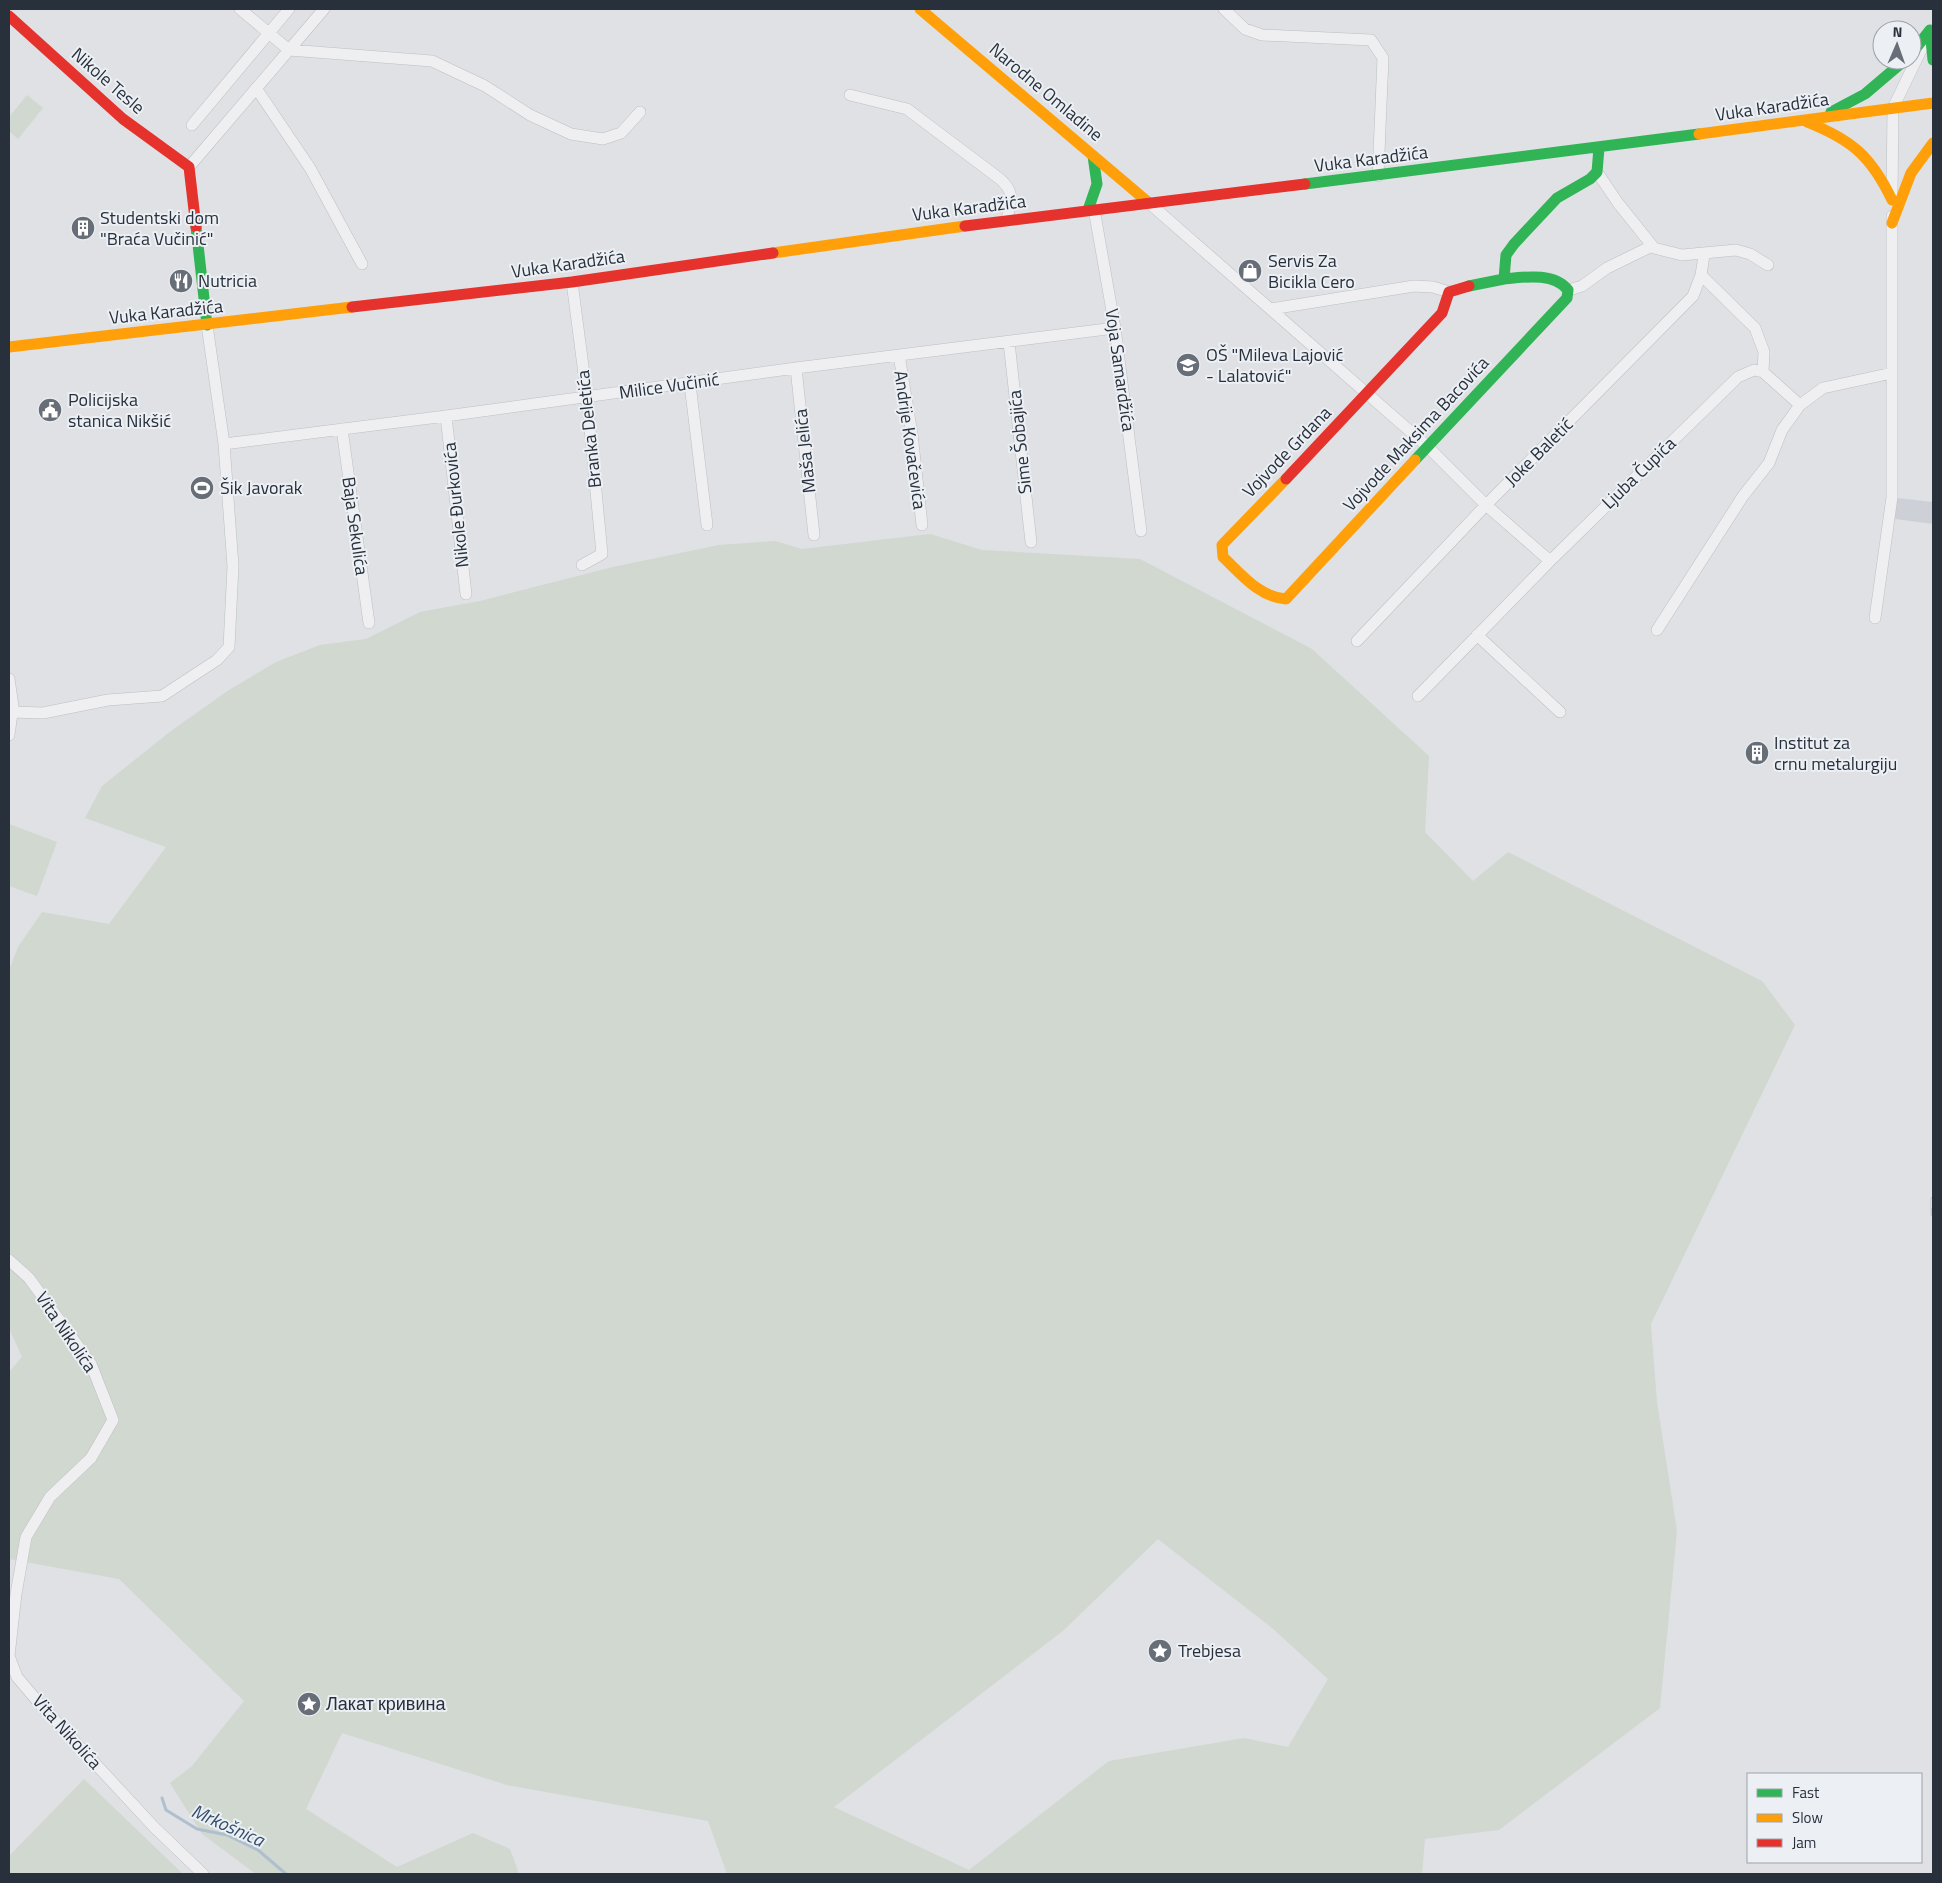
<svg xmlns="http://www.w3.org/2000/svg" width="1942" height="1883" viewBox="0 0 1942 1883" font-family="'Titillium Web',sans-serif">
<style>
.built{fill:#cdd1d7}
.green{fill:#d0d8d0;fill-rule:evenodd}
.lines{fill:none;stroke-linecap:round;stroke-linejoin:round}
.stream{stroke:#afbfce;stroke-width:3}
.street-casing{stroke:#bdbfc2;stroke-width:12}
.street{stroke:#efeff1;stroke-width:11}
.fast{stroke:#30b455;stroke-width:11}
.slow{stroke:#ff9f0a;stroke-width:11}
.jam{stroke:#e5322d;stroke-width:11}
.rail-casing{stroke:#c8cacc;stroke-width:5}
.rail{stroke:#ecf0f4;stroke-width:3;stroke-dasharray:9;stroke-linecap:butt}
.labels{text-anchor:middle;stroke-width:4;stroke-linejoin:round;paint-order:stroke}
.street-label{font-size:18px;fill:#28303c;stroke:#ecf0f4}
.poi-label{font-size:18px;fill:#28303c;stroke:#ecf0f4;text-anchor:start}
.water-label{font-size:19px;font-style:italic;fill:#34506d;stroke:#ecf0f4}
</style>
<rect width="100%" height="100%" fill="#dfe1e4"/>
<!-- built -->
<path class="built" d="M1897 498 1933 502V524L1895 519Z"/>
<!-- green -->
<path class="green" d="M27 95 43 108 18 139 9 131V117Z
M930 534 982 550 1140 559 1312 649 1429 756 1425 832 1473 881 1508 852 1762 981 1795 1025 1651 1324 1657 1402 1677 1531 1660 1708 1499 1830 1425 1839 1422 1874H727L708 1821 507 1785 342 1733 306 1809 397 1867 473 1833 510 1849 519 1874H256L202 1834 170 1783 192 1766 244 1701 119 1579 9 1559V1372L22 1357 9 1328V970L18 947 42 912 109 924 166 847 85 818 102 786 171 731 229 690 276 662 320 645 366 639 420 612 480 601 613 567 719 545 775 541 802 549ZM1158 1539 1272 1628 1328 1679 1288 1747 1244 1738 1109 1761 969 1870 834 1807 1064 1630Z
M9 824 57 842 37 896 9 886Z
M84 1779 183 1874H9V1856Z"/>
<g class="lines">
<!-- stream -->
<path class="stream" d="M162 1798 166 1810 197 1829 227 1835 258 1850 286 1874"/>
<!-- street casing -->
<g class="street-casing">
<path id="street" d="M240 9 289 50 432 61 485 86 530 115 571 134 603 139 621 133 640 112
M1224 9 1245 29 1262 35 1371 40 1383 58 1378 176
M256 88 310 168 362 264
M850 95 907 109 1000 179C1016 193 1010 201 1007 220
M192 125 289 9
M189 167 324 9
M1597 172 1618 203 1654 248 1682 255 1736 250 1750 254 1768 265
M1892 195 1893 108 1923 46
M1149 203 1427 446 1486 505 1550 561
M1094 209 1115 328 1141 531
M1701 275 1755 328 1764 352 1763 372
M572 282 587 397 602 554 582 565
M1569 290 1582 286 1607 268 1652 246
M1271 309 1414 286 1433 287 1449 292
M1009 342 1031 542
M899 355 912 434 922 525
M796 368 814 535
M690 384 707 525
M446 416 466 594
M342 429 369 623
M224 444 446 416 796 368 1115 328
M1875 618 1892 497V216
M1657 630 1743 496 1769 463 1782 430 1800 405 1823 388 1892 373
M1477 635 1560 712
M1357 641 1486 505 1693 296 1701 275 1704 255
M9 679 13 706 9 735
M1418 696 1550 561 1738 377 1754 370 1763 372 1800 405
M12 712 43 713 108 700 162 696 217 660 229 647 233 566 224 444 207 325
M9 1260 29 1278 91 1364 113 1420 91 1458 50 1497 26 1537 16 1594 9 1656 17 1677 39 1703 154 1827 203 1874"/>
</g>
<!-- street -->
<use href="#street" class="street"/>
<!-- fast -->
<path class="fast" d="M1930 30 1933 60
M1912 53 1930 30
M1831 112 1865 94 1905 60
M1305 184 1699 134
M1088 210 1097 184 1093 156
M196 227 207 325
M1469 286 1504 279 1506 255 1514 244 1557 198 1590 179 1597 172 1599 148
M1415 460 1567 298 1568 290C1554 272 1524 277 1504 279"/>
<!-- slow -->
<path class="slow" d="M920 9 1149 203
M1807 122C1852 140 1871 156 1892 200
M1699 134 1933 103
M1892 223 1911 173 1933 143
M773 253 965 226
M9 347 352 307
M1286 479 1222 545 1223 557C1241 574 1259 597 1286 599L1415 460"/>
<!-- jam -->
<path class="jam" d="M9 16 123 119 189 167 196 227
M965 226 1305 184
M352 307 572 282 773 253
M1286 479 1442 313 1449 292 1469 286"/>
<!-- rail casing -->
<g class="rail-casing">
<path id="rail" d="M1933 1199V1214"/>
</g>
<!-- rail -->
<use href="#rail" class="rail"/>
</g>
<!-- icons -->
<defs>
<g id="building-disc" transform="scale(1.25)"><circle r="9.5" fill="#686e77" stroke="#ecf0f4"/><path d="M-4-6H4V6H1V3H-1V6H-4ZM-2.5-4.3h1.7v1.8h-1.7ZM.8-4.3h1.7v1.8H.8ZM-2.5-1h1.7V.8h-1.7ZM.8-1h1.7V.8H.8Z" fill="#fff"/></g>
<g id="shop-disc" transform="scale(1.25)"><circle r="9.5" fill="#686e77" stroke="#ecf0f4"/><path d="M-5-2.5h2.3a2.7 3.5 0 0 1 5.4 0H5L5.5 6h-11ZM-1.5-2.5h3a1.5 2.3 0 0 0-3 0Z" fill="#fff"/></g>
<g id="restaurant-disc" transform="scale(1.25)"><circle r="9.5" fill="#686e77" stroke="#ecf0f4"/><path d="M-5-6h1v4h1v-4h1v4h1v-4h1v5L-1.5 .5V6h-2V.5L-5-1ZM5-6V6H3V1.5H1.5Q1.5-4 5-6Z" fill="#fff"/></g>
<g id="school-disc" transform="scale(1.25)"><circle r="9.5" fill="#686e77" stroke="#ecf0f4"/><path d="M0-5L7-2L0 1L-7-2ZM-4 1L0 2.5L4 1V4Q0 6-4 4Z" fill="#fff"/></g>
<g id="civic-disc" transform="scale(1.25)"><circle r="9.5" fill="#686e77" stroke="#ecf0f4"/><path d="M-.6-6.5H3V-4.5H.6V-3L4-1V1h2V6H-6V1h2V-1L-.6-3ZM-1.2 2.5V6h2.4V2.5Z" fill="#fff"/></g>
<g id="stadium-disc" transform="scale(1.25)"><circle r="9.5" fill="#686e77" stroke="#ecf0f4"/><path d="M0-5a6.5 5 0 1 0 0 10a6.5 5 0 1 0 0-10ZM-3.5-1.8h7v3.6h-7Z" fill="#fff"/></g>
<g id="sight-disc" transform="scale(1.25)"><circle r="9.5" fill="#686e77" stroke="#ecf0f4"/><path d="M0-6L1.8-2.2L6-1.7L2.9 1.2L3.7 5.4L0 3.3L-3.7 5.4L-2.9 1.2L-6-1.7L-1.8-2.2Z" fill="#fff"/></g>
</defs>
<g fill-rule="evenodd">
<use href="#building-disc" x="83" y="228"/>
<use href="#shop-disc" x="1250" y="271"/>
<use href="#restaurant-disc" x="181" y="281"/>
<use href="#school-disc" x="1188" y="365"/>
<use href="#civic-disc" x="50" y="410"/>
<use href="#stadium-disc" x="202" y="488"/>
<use href="#building-disc" x="1757" y="753"/>
<use href="#sight-disc" x="1160" y="1651"/>
<use href="#sight-disc" x="309" y="1704"/>
</g>
<g class="labels">
<!-- street labels -->
<g class="street-label">
<text transform="translate(108 81) rotate(41)" y="6">Nikole Tesle</text>
<text transform="translate(1046 92) rotate(40)" y="6">Narodne Omladine</text>
<text transform="translate(1772 107) rotate(-8)" y="6">Vuka Karadžića</text>
<text transform="translate(1371 159) rotate(-7)" y="6">Vuka Karadžića</text>
<text transform="translate(969 208) rotate(-7)" y="6">Vuka Karadžića</text>
<text transform="translate(568 264) rotate(-8)" y="6">Vuka Karadžića</text>
<text transform="translate(166 312) rotate(-6)" y="6">Vuka Karadžića</text>
<text transform="translate(1120 370) rotate(82)" y="6">Voja Samardžića</text>
<text transform="translate(669 386) rotate(-8)" y="6">Milice Vučinić</text>
<text transform="translate(589 429) rotate(-96)" y="6">Branka Deletića</text>
<text transform="translate(1416 434) rotate(-47)" y="6">Vojvode Maksima Bacovića</text>
<text transform="translate(910 440) rotate(82)" y="6">Andrije Kovačevića</text>
<text transform="translate(1020 442) rotate(-96)" y="6">Sime Šobajića</text>
<text transform="translate(805 451) rotate(-96)" y="6">Maša Jelića</text>
<text transform="translate(1287 452) rotate(-46)" y="6">Vojvode Grdana</text>
<text transform="translate(1539 452) rotate(-45)" y="6">Joke Baletić</text>
<text transform="translate(1639 473) rotate(-44)" y="6">Ljuba Čupića</text>
<text transform="translate(456 505) rotate(-96)" y="6">Nikole Đurkovića</text>
<text transform="translate(355 526) rotate(82)" y="6">Baja Sekulića</text>
<text transform="translate(66 1332) rotate(56)" y="6">Vita Nikolića</text>
<text transform="translate(67 1732) rotate(48)" y="6">Vita Nikolića</text>
</g>
<!-- poi labels -->
<g class="poi-label">
<text x="100" y="224">Studentski dom<tspan x="100" dy="21">"Braća Vučinić"</tspan></text>
<text x="1268" y="267">Servis Za<tspan x="1268" dy="21">Bicikla Cero</tspan></text>
<text x="198" y="287">Nutricia</text>
<text x="1206" y="361">OŠ "Mileva Lajović<tspan x="1206" dy="21">- Lalatović"</tspan></text>
<text x="68" y="406">Policijska<tspan x="68" dy="21">stanica Nikšić</tspan></text>
<text x="220" y="494">Šik Javorak</text>
<text x="1774" y="749">Institut za<tspan x="1774" dy="21">crnu metalurgiju</tspan></text>
<text x="1178" y="1657">Trebjesa</text>
<text x="326" y="1710">Лакат кривина</text>
</g>
<!-- water labels -->
<g class="water-label">
<text transform="translate(228 1825) rotate(24)" y="7">Mrkošnica</text>
</g>
</g>
<!-- border -->
<rect width="1942" height="1883" fill="none" stroke="#28303c" stroke-width="20"/>
<!-- legend -->
<rect x="1747" y="1773" width="175" height="90" fill="#ecf0f4" stroke="#9ea3aa"/>
<rect x="1757" y="1789" width="25" height="8" fill="#30b455" stroke="#9ea3aa"/>
<text x="1792" y="1798" font-size="15" fill="#28303c">Fast</text>
<rect x="1757" y="1814" width="25" height="8" fill="#ff9f0a" stroke="#9ea3aa"/>
<text x="1792" y="1823" font-size="15" fill="#28303c">Slow</text>
<rect x="1757" y="1839" width="25" height="8" fill="#e5322d" stroke="#9ea3aa"/>
<text x="1792" y="1848" font-size="15" fill="#28303c">Jam</text>
<!-- north arrow -->
<g transform="translate(1897 45) rotate(2)"><circle r="24" fill="#ecf0f4" stroke="#9ea3aa"/>
<path d="M0-4L9 19L0 12L-9 19Z" fill="#686e77"/>
<text y="-8" font-size="14" font-weight="bold" text-anchor="middle" fill="#28303c">N</text>
</g>
</svg>
